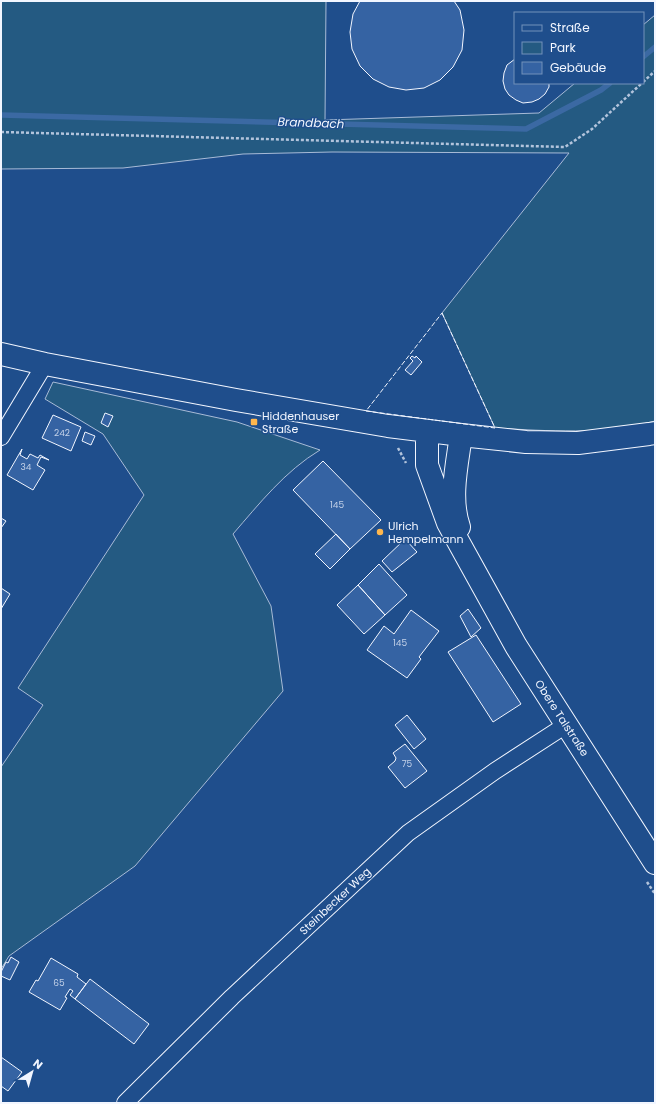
<svg xmlns="http://www.w3.org/2000/svg" width="656" height="1104" viewBox="0 0 656 1104" font-family="Poppins,sans-serif">
<style>
.green{fill:#245a82;stroke:#a8bbd7}
.lines{fill:none;stroke-linecap:round;stroke-linejoin:round}
.stream{stroke:#3b69a3;stroke-width:5.5}
.building{fill:#3563a3;stroke:#f2f6ff}
.street-casing{stroke:#f2f6ff;stroke-width:18}
.secondary-casing{stroke:#f2f6ff;stroke-width:24}
.path{stroke:#b3c4dc;stroke-width:2.5;stroke-dasharray:3 2;stroke-linecap:butt}
.street{stroke:#1f4e8c;stroke-width:16}
.secondary{stroke:#1f4e8c;stroke-width:22}
.fence{stroke:#f2f6ff;stroke-width:1;stroke-dasharray:5 2;stroke-linecap:butt}
.poi-dot{fill:#ffb74d;stroke:#1f4e8c;stroke-width:1.5}
.labels{text-anchor:middle;stroke-width:3;stroke-linejoin:round;paint-order:stroke}
.number-label{font-size:9px;fill:#c3d1e8}
.poi-label{font-size:11px;fill:#f2f6ff;stroke:#1f4e8c;text-anchor:start}
.street-label{font-size:11px;fill:#f2f6ff;stroke:#1f4e8c}
.water-label{font-size:12px;font-style:italic;fill:#f2f6ff;stroke:#1f4e8c}
</style>
<rect width="100%" height="100%" fill="#1f4e8c"/>
<!-- green -->
<path class="green" d="M1 1H326L325 120 539 113 575 83H643V25L655 15V421C603 435 548 431 495 428L442 313 569 153 332 152 243 154 123 168 1 169Z
M53 382 237 422 320 450C285 471 259 504 233 534L271 606 283 691 135 866 9 956 1 969V767L43 705 18 688 144 495 103 434 45 399Z"/>
<g class="lines">
<!-- stream -->
<path class="stream" d="M643 57 655 47
M1 115 526 129 601 90 610 83"/>
</g>
<!-- building -->
<path class="building" d="M360 1H454L460 10 464 30 462 50 453 67 440 80 424 88 406 90 389 87 373 79 360 66 352 49 350 32 353 14Z
M515 59V83H549V87L545 94 539 99 532 102 523 103 516 100 509 95 505 89 503 81 504 73 507 65Z
M412 356 415 358 416 356 422 362 411 375 405 370 413 361 410 358Z
M105 413 113 416 108 427 101 423Z
M53 415 81 427 71 451 42 438Z
M85 432 95 436 91 445 82 441Z
M22 449 20 455 27 459 30 454 38 458 40 455 49 460 41 457 37 465 45 470 33 490 7 475Z
M323 461 381 520 350 549 293 490Z
M1 518 6 521 1 528Z
M336 534 350 549 330 569 315 554Z
M405 539 417 552 392 572 382 561Z
M379 564 407 595 385 615 358 585Z
M358 585 385 615 364 634 337 605Z
M1 588 10 594 1 609Z
M468 609 481 628 471 637 460 616Z
M411 610 439 631 419 657 421 659 407 678 367 650 384 626 394 634Z
M476 635 521 704 493 722 448 652Z
M407 715 426 739 414 749 395 725Z
M405 744 427 771 405 788 388 767 395 761 396 758 393 753Z
M11 957 19 962 10 980 1 976V972L6 962 8 963Z
M51 958 78 974 77 977 86 984 75 999 70 995 73 991 70 989 65 997 67 998 60 1010 29 992 36 980 38 981Z
M90 979 149 1024 134 1044 75 999Z
M1 1057 22 1072 8 1091 1 1086Z"/>
<g class="lines">
<!-- street casing -->
<g class="street-casing">
<path id="street" d="M1 437 45 364
M125 1103 232 997 408 833 495 771 566 725"/>
</g>
<!-- secondary casing -->
<g class="secondary-casing">
<path id="secondary" d="M1 354 45 364 236 400 388 426 461 435 526 442 578 443 649 434 655 433
M427 431V465L448 523 516 646 655 863
M459 527C449 498 457 465 461 435"/>
</g>
<!-- path -->
<path class="path" d="M643 82 655 71
M1 132 565 147 592 129 642 83
M398 448 406 463
M647 882 655 894"/>
<!-- street -->
<use href="#street" class="street"/>
<!-- secondary -->
<use href="#secondary" class="secondary"/>
<!-- fence -->
<path class="fence" d="M442 313 495 428 366 411Z"/>
</g>
<!-- markers -->
<g class="poi-dot">
<rect x="250" y="418" width="8" height="8" rx="2"/>
<circle cx="380" cy="532" r="4"/>
</g>
<g class="labels">
<!-- number labels -->
<g class="number-label">
<text x="62" y="436">242</text>
<text x="26" y="470">34</text>
<text x="337" y="508">145</text>
<text x="400" y="646">145</text>
<text x="407" y="767">75</text>
<text x="59" y="986">65</text>
</g>
<!-- poi labels -->
<g class="poi-label">
<text x="262" y="420">Hiddenhauser<tspan x="262" dy="13">Straße</tspan></text>
<text x="388" y="530">Ulrich<tspan x="388" dy="13">Hempelmann</tspan></text>
</g>
<!-- street labels -->
<g class="street-label">
<text transform="translate(562 718) rotate(57)" y="4">Obere Talstraße</text>
<text transform="translate(335 901) rotate(-43)" y="4">Steinbecker Weg</text>
</g>
<!-- water labels -->
<g class="water-label">
<text transform="translate(311 123) rotate(2)" y="4">Brandbach</text>
</g>
</g>
<!-- border -->
<rect width="656" height="1104" fill="none" stroke="#f2f6ff" stroke-width="4"/>
<!-- legend -->
<rect x="514" y="12" width="130" height="72" fill="#1f4e8c" stroke="#7391ba"/>
<rect x="522" y="25" width="20" height="6" fill="#1f4e8c" stroke="#7391ba"/>
<text x="550" y="32" font-size="12" fill="#f2f6ff">Straße</text>
<rect x="522" y="42" width="20" height="12" fill="#245a82" stroke="#7391ba"/>
<text x="550" y="52" font-size="12" fill="#f2f6ff">Park</text>
<rect x="522" y="62" width="20" height="12" fill="#3563a3" stroke="#7391ba"/>
<text x="550" y="72" font-size="12" fill="#f2f6ff">Gebäude</text>
<!-- north arrow -->
<g transform="translate(32 1072) rotate(37)" stroke="#1f4e8c" stroke-width="3" paint-order="stroke">
<path d="M0-3L7 15L0 10L-7 15Z" fill="#f2f6ff"/>
<text y="-6" font-size="11" font-weight="bold" text-anchor="middle" fill="#f2f6ff">N</text>
</g>
</svg>
